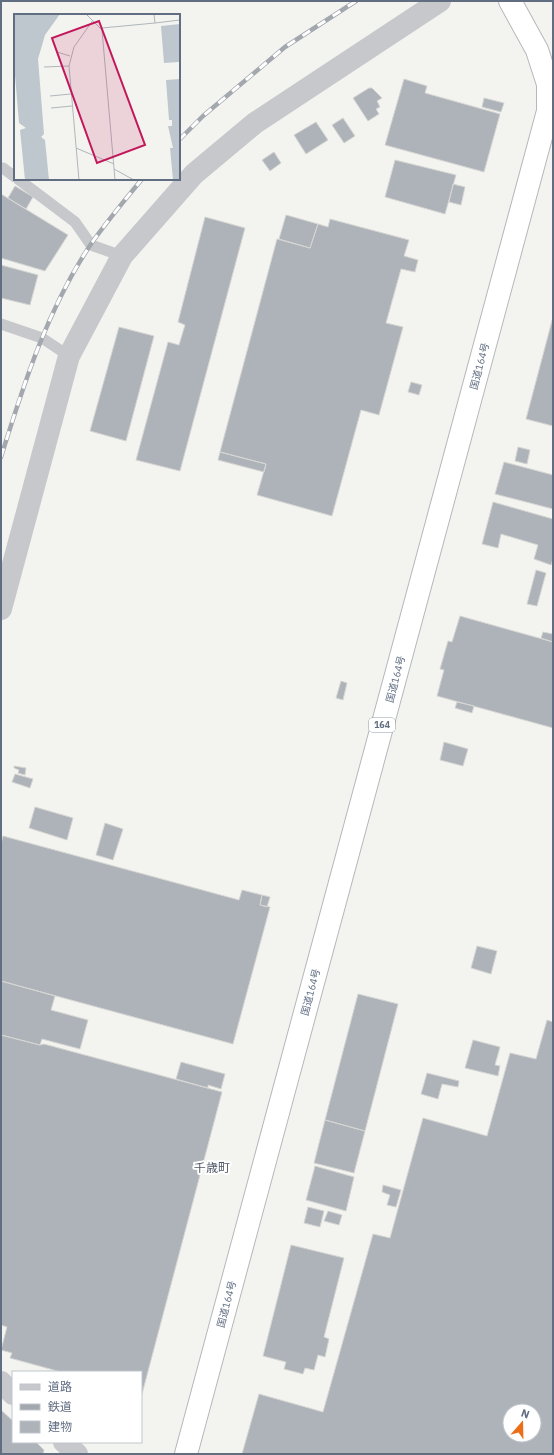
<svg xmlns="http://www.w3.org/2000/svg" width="554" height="1455" viewBox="0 0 554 1455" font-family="'IBM Plex Sans','Noto Sans JP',sans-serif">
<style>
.building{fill:#aeb3ba;stroke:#d5d5d2;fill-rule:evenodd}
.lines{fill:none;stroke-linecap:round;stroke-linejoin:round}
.highway-casing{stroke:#b5b8bb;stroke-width:24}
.lane{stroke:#c6c8cc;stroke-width:11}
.street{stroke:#c6c8cc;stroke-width:22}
.highway{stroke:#fff;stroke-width:22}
.rail-casing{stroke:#a3a7ae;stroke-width:4.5}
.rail{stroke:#fff;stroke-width:3;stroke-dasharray:9;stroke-linecap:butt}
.labels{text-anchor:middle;stroke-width:4;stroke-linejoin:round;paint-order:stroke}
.shield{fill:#fff;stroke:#909aa8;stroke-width:1}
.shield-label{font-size:9px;font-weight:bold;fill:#616e82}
.street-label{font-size:10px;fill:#616e82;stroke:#fff}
.quarter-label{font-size:12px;fill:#4f5867;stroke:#fff}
.inset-road{fill:none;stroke:#b0b6bc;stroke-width:1}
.view{fill:#c2185b;fill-opacity:0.15;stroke:#c2185b;stroke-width:2}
.inset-edge{fill:none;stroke:#616e82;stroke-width:2}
</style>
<rect width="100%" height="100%" fill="#f3f4ef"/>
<!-- building -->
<path class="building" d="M404 79 427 86 425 93 500 114 484 172 385 145Z
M369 88H372L382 98 377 101 380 107 376 109 379 114 368 121 353 98Z
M484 98 504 103 501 112 482 107Z
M343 118 355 136 344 143 332 125Z
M316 122 328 140 306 154 294 135Z
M274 152 281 163 270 171 262 160Z
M395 160 456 175 445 214 385 197Z
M453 184 465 187 461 205 449 202Z
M15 186 33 197 26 209 8 198Z
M1 194 68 235 45 271 1 258Z
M286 215 318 224 310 248 279 239Z
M205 217 245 228 180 471 136 460 168 342 179 345 185 325 178 322Z
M330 219 409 240 404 256 418 260 415 272 401 269 386 323 403 327 379 415 361 410 332 516 257 495 266 464 220 452 277 239 310 248 318 224 328 227Z
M1 265 38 275 30 305 1 298Z
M553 317V426L526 419Z
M119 327 154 336 126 441 90 431Z
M411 382 422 385 419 395 408 392Z
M518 447 530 450 527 464 515 461Z
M220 452 266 464 264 472 218 460Z
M504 462 553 475V509L495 494Z
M493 502 553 519V559L551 565 534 559 538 545 501 534 498 548 482 544Z
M536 570 546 573 537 606 527 604Z
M460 616 553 642V728L437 696 444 670 440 669 448 641 452 642Z
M543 632 553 634V642L541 638Z
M341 681 347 683 343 700 336 698Z
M457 702 474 706 472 713 455 708Z
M444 742 468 749 463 766 440 760Z
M14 766 26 768 25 775 18 773 19 770 14 768Z
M15 774 33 779 30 788 12 782Z
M35 807 73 818 67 840 29 828Z
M105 823 123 829 113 860 96 855Z
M3 836 239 900 242 890 262 895 260 905 270 907 233 1044 1 981V844Z
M262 895 270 897 267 907 260 905Z
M477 946 497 951 491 974 471 968Z
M1 981 55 996 51 1010 88 1020 80 1049 42 1039 40 1045 1 1035Z
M358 994 398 1004 365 1131 325 1120Z
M547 1020 553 1022V1454H242L259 1394 323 1412 373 1234 390 1238 423 1118 487 1136 510 1053 536 1059ZM510 1411H534V1435H510Z
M1 1035 40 1045 44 1044 222 1092 142 1394 141 1372H61L10 1358 12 1353 1 1350 7 1327 1 1325Z
M473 1040 500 1047 495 1065 500 1066 498 1076 465 1068Z
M181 1062 225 1074 221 1089 208 1085V1088L176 1079Z
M427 1073 459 1081 458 1087 442 1084 438 1099 421 1094Z
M325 1120 365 1131 354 1173 314 1163Z
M315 1166 354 1177 346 1211 306 1200Z
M383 1185 401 1190 396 1207 387 1205 390 1195 382 1192Z
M308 1207 324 1211 320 1227 304 1223Z
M328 1211 342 1215 339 1225 324 1221Z
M291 1245 344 1258 324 1337 329 1339 325 1357 318 1355 314 1370 305 1368 303 1374 284 1369 286 1362 263 1356Z
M1 1410 13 1421V1442H36L44 1450 43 1454H1Z"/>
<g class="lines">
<!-- highway casing -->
<g class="highway-casing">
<path id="highway" d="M186 1454 548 111V84L537 50 510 1"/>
</g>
<!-- lane -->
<path class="lane" d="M3 168 15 177
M18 179 75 222 91 245 122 256
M1 324 42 338 69 356"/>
<!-- street -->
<path class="street" d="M1 609 69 356 122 256 194 174 255 123 440 1
M1 1382 13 1394
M64 1442 77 1454"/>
<!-- highway -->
<use href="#highway" class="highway"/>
<!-- rail casing -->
<g class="rail-casing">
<path id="rail" d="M179 140 203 116 285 47 356 1
M1 457C24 383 48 308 91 244 107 221 125 200 142 179"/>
</g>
<!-- rail -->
<use href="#rail" class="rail"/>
</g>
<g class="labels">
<!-- shield labels -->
<rect class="shield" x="369" y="718" width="26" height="14" rx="3"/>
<g class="shield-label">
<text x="382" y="728">164</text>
</g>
<!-- street labels -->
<g class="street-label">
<text transform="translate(479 366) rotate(-75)" y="4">国道164号</text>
<text transform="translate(395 679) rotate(-75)" y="4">国道164号</text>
<text transform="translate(310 992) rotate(-75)" y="4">国道164号</text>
<text transform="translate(226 1304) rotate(-75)" y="4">国道164号</text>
</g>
<!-- quarter labels -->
<g class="quarter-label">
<text x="212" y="1172">千歳町</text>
</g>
</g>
<!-- overview -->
<g transform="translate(14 14)">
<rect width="166" height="166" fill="#f3f4ef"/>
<path d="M0 0H46L31 21 24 45 30 120 27 123 31 126 35 166H11L6 116 12 114 5 109 0 49ZM166 10V62L165 48 150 49 147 12ZM166 65V166H159L156 134H159L154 112H158V106H155L152 66Z" fill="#bec7ce"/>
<path class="inset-road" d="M72 0 88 16 101 166M141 9 166 6M88 14 141 9 140 0M43 38 56 42M30 53 55 52M36 82 57 80M37 94 58 92M62 134 100 150M100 155 120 166M65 166 55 52 60 33 79 6"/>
<path class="view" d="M85 7 131 131 83 149 38 24Z"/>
<rect width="166" height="166" class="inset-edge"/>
</g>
<!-- border -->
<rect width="554" height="1455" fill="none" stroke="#616e82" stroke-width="4"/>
<!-- legend -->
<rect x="12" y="1371" width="130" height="72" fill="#ffffff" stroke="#c0c5cd"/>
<rect x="20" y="1384" width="20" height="6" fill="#c6c8cc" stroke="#c0c5cd"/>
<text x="48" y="1391" font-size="12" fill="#616e82">道路</text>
<rect x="20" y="1404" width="20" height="6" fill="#a3a7ae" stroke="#c0c5cd"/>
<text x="48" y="1411" font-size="12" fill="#616e82">鉄道</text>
<rect x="20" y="1421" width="20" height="12" fill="#aeb3ba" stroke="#c0c5cd"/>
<text x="48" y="1431" font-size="12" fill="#616e82">建物</text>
<!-- north arrow -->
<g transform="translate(522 1423) rotate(20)"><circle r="19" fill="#ffffff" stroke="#c0c5cd"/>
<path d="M0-3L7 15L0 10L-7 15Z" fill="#ec6e17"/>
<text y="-6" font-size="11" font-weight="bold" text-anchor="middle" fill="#616e82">N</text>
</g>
</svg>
